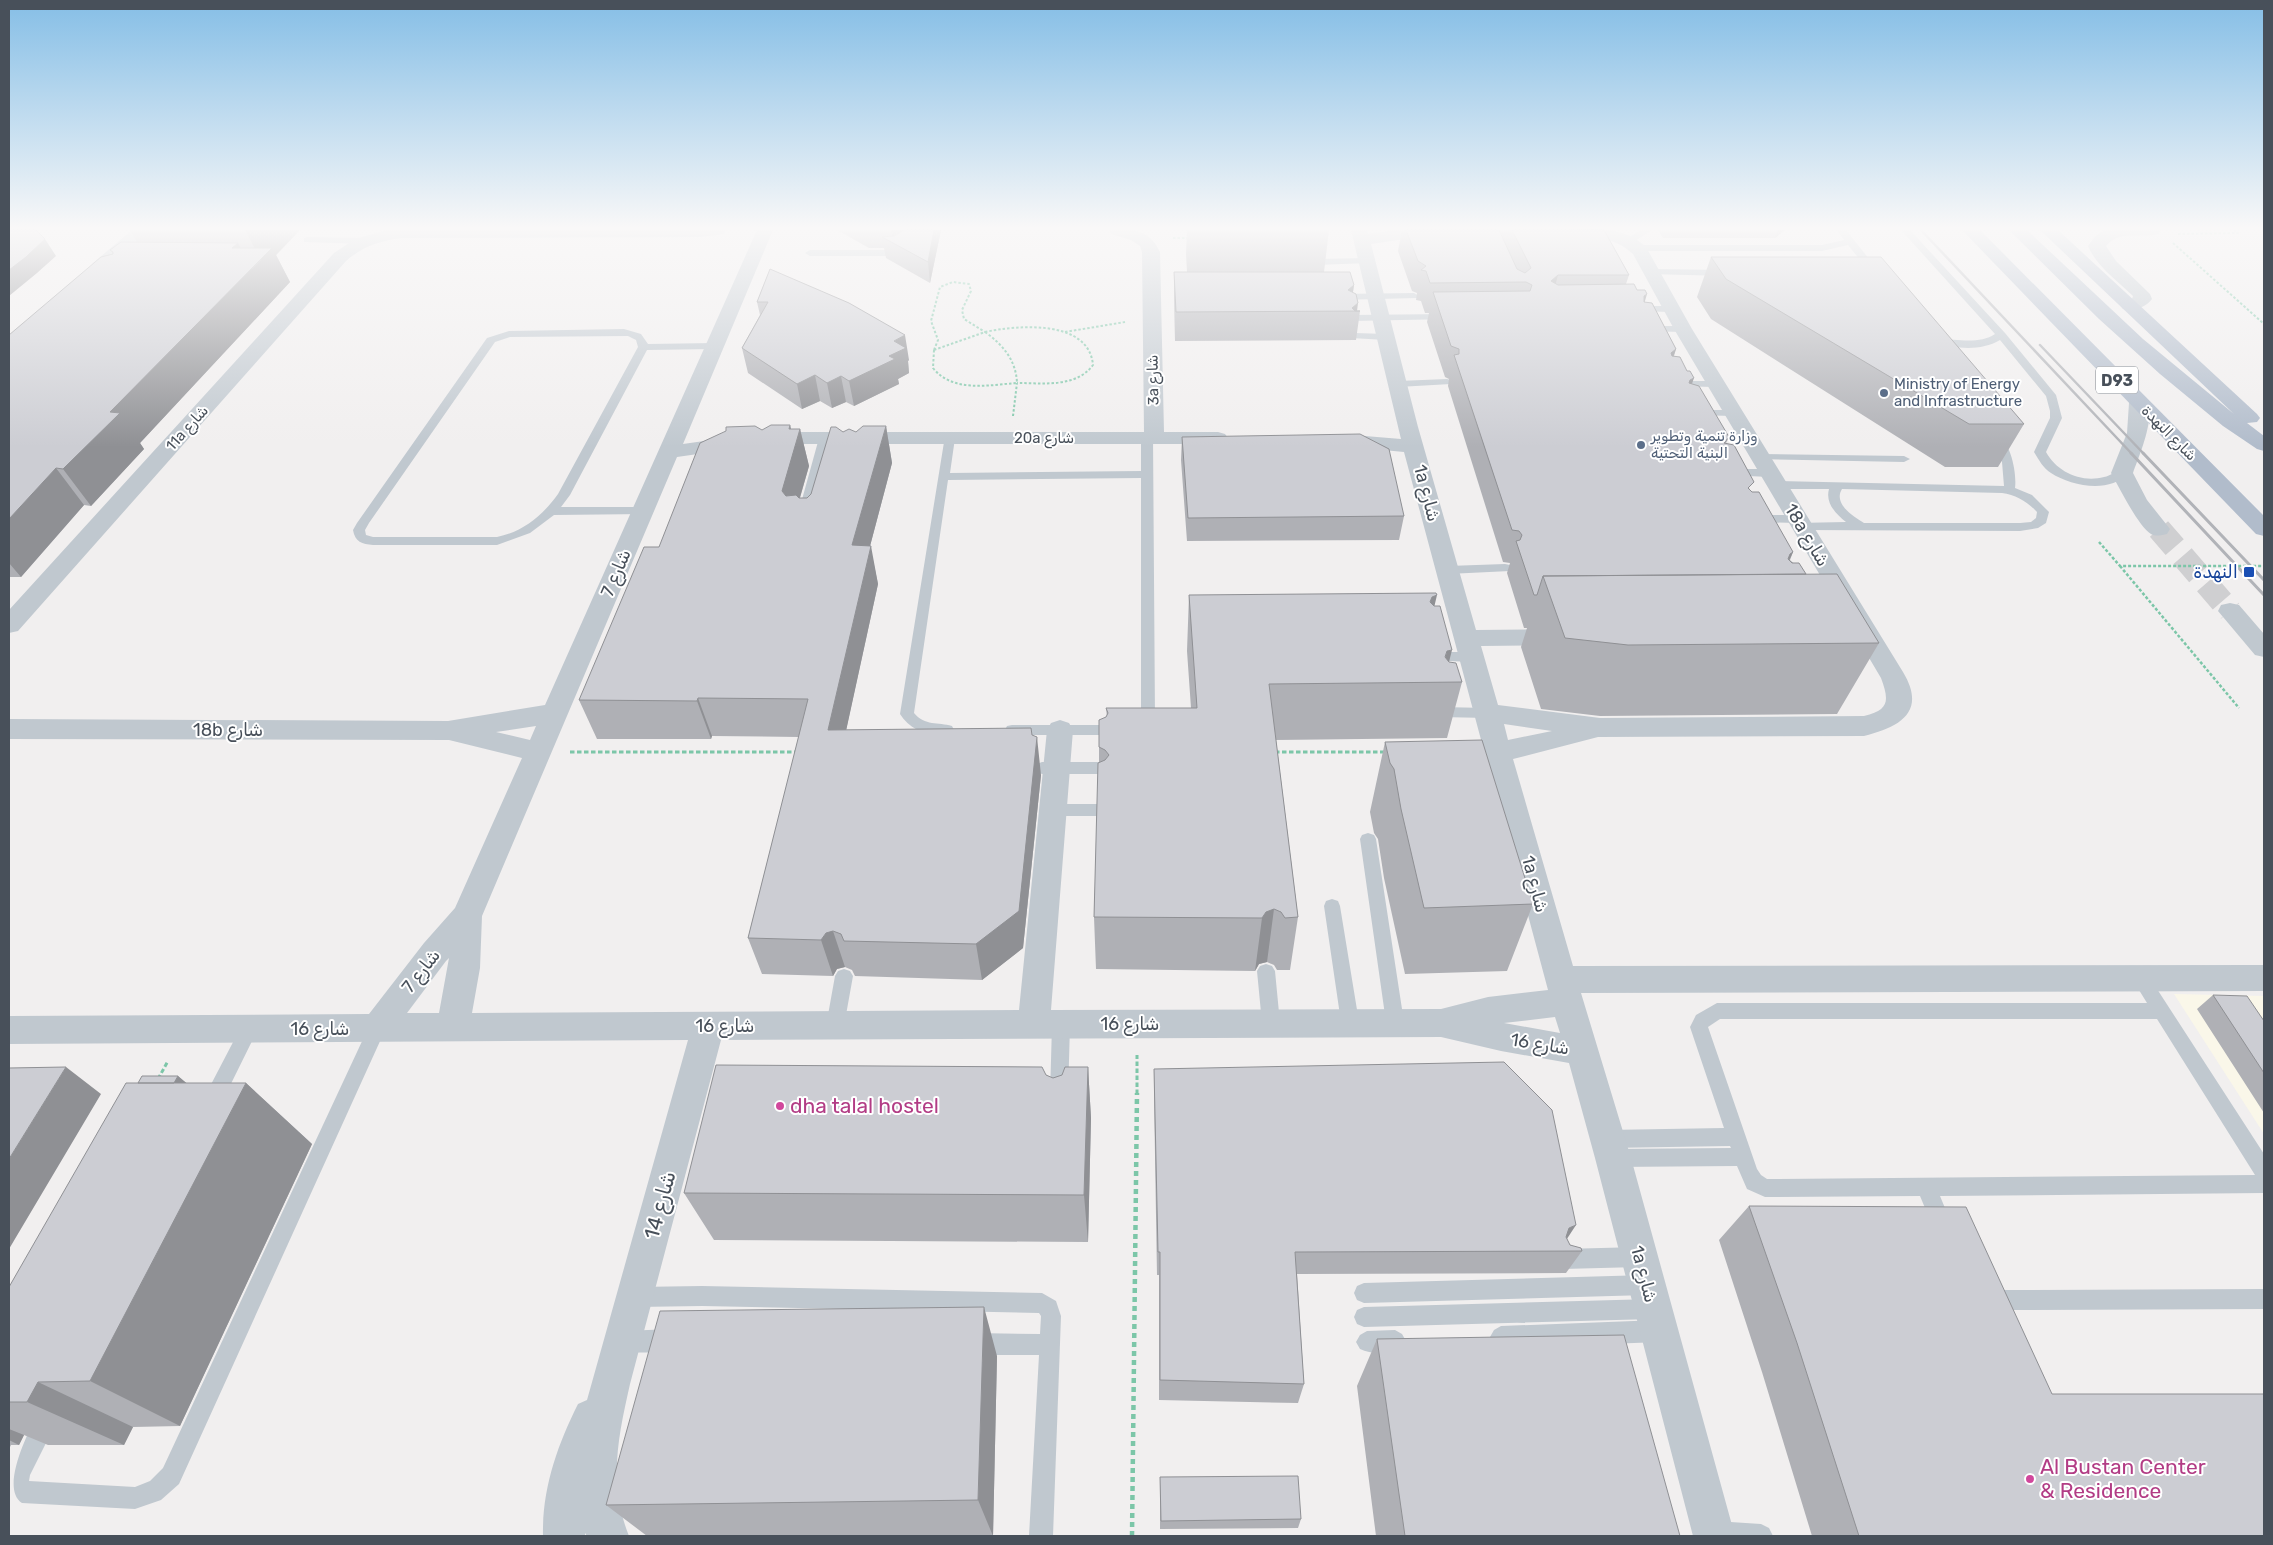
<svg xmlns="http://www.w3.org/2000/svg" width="2273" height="1545" viewBox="0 0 2273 1545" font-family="Rubik,'Noto Sans Arabic',sans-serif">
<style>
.commercial{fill:#faf7e9}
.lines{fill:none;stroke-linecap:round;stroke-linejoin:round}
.street-tunnel{stroke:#cfcfd1;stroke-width:24;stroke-dasharray:24 12;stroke-linecap:butt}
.path-far3{stroke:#7cc6a8;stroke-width:2;stroke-dasharray:2.5 2;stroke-linecap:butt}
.path-far2{stroke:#7cc6a8;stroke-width:2.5;stroke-dasharray:3 2;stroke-linecap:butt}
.path-far1{stroke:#7cc6a8;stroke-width:3;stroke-dasharray:4.5 2.5;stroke-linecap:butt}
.path{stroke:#7cc6a8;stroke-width:4.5;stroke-dasharray:5 4;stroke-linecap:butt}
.lane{fill:#c0c8cf;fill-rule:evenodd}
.street{fill:#c0c8cf;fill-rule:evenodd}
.primary{fill:#b1bccb;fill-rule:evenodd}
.rail-far1{stroke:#b1b3b8;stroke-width:2.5}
.rail{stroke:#b1b3b8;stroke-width:3}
.path-bridge{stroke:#7cc6a8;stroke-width:2.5;stroke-dasharray:3 2;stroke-linecap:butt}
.wall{fill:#afb0b5}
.shaded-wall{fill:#8f9094}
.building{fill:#cccdd3;stroke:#8f9094}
.service-dot{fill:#5c6f8a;stroke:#fff;stroke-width:2}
.transit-dot{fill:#1a4fb4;stroke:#fff;stroke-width:2}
.hotel-dot{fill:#d1479c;stroke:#fff;stroke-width:2}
.labels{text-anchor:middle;stroke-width:4;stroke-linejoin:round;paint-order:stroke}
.far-street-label{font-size:15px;fill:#48505a;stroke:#fff}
.far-service-label{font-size:15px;fill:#4e5e75;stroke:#fff;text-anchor:start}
.shield{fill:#fff;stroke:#7f848c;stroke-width:1}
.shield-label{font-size:16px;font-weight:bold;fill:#48505a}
.street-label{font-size:18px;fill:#48505a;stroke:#fff}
.transit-label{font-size:18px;fill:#164399;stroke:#fff;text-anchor:end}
.near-hotel-label{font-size:21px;fill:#b23c85;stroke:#fff;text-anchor:start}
.near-street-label{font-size:21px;fill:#48505a;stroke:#fff}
</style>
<rect width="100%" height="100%" fill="#f1efef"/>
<!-- commercial -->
<path class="commercial" d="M2174 994 2264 996V1134Z"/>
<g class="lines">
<!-- street-tunnel -->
<path class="street-tunnel" d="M2159 529 2230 611"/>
<!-- path-far3 -->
<path class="path-far3" d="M2178 234 2238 233 2234 230
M1173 238H1189
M2173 243 2264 324
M985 332C1003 345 1016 360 1017 383
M985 332C1017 325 1089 319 1093 365 1076 388 1043 383 1017 383
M1065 332 1125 322
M934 350 933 368C953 393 989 385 1017 383
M934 350 938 340 931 321 940 287 953 282 969 284 971 291 962 310 964 319 985 332
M934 350 985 332
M1013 416 1017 383"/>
<!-- path-far2 -->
<path class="path-far2" d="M2120 566 2239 708"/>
<!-- path-far1 -->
<path class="path-far1" d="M570 752H799
M1275 752H1386
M158 1079 168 1061
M1137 1094V1055"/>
<!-- path -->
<path class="path" d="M1132 1536 1137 1093"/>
<!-- lane -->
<path class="lane" d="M906 230H916L910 248 896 256H810L805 253 810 250H894L901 246Z
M1641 230H1652L1632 243H1626V239Z
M1837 230H1846L1881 274 1879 276H1873L1848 245 1822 251H1638L1633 248 1638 245H1822L1844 240Z
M1901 230H1910L2005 333 2056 395 2062 418 2046 452C2057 472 2081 483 2104 477 2111 476 2115 471 2122 469L2128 473C2110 494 2071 486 2051 473 2043 468 2039 460 2034 452L2050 418V411L2046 396 2000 340C1980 352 1955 348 1933 343L1932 341C1940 334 1975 348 1995 334Z
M307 237 365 238 370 241 365 244 304 242V238Z
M1366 258 1369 259V263L1316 265 1311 262 1316 259Z
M1652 269 1726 270 1731 273 1726 276 1649 274 1647 272Z
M1414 293 1419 296 1417 298 1337 300 1332 297 1337 294Z
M1636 306H1672L1677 309 1672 312 1632 311V307Z
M1448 314 1452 315V319L1351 321 1346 318 1351 315Z
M1647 326H1683L1688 329 1683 332 1643 331V327Z
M624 329 641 334 648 344 714 343 719 346 714 349 647 350 570 495 561 507H642L648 511 646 514 554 515 530 533 497 545H373C362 544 355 542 353 530L357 523 487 338 509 331ZM628 336 636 340 638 347 558 494C543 515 523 532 497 537H373L366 535 365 530 369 523 495 342 510 337Z
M1355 333 1386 334 1391 337 1386 340 1351 338 1350 336Z
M1447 379 1451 380V384L1398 387 1393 384 1398 381Z
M1673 381H1716L1721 384 1716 387 1669 386 1668 384Z
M1695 410H1734L1740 413 1734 416 1691 415 1689 413Z
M1147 434 1153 437 1155 718 1149 730H1139L1137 726 1141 718V478L948 480 914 713C925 726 938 722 952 726L954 730 952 734C933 739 910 731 900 714L945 436 949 435 955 438 950 473 1141 471V437Z
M825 435 831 438 810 514 804 518 800 517 798 514 819 438Z
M1995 435C2011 439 2017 474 2015 488L2032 495 2049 512 2046 523 2038 528 2020 531 1801 530 1797 529 1795 526 1797 523 1846 522C1836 514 1825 503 1829 489H1777L1771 485 1777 481 2004 486 2002 462 1989 438ZM1842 489 2002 493C2016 495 2028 502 2037 512L2036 518 2031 522 2020 523H1864C1853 516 1833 504 1842 489Z
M1760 454 1904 456 1910 459 1904 462 1756 459 1754 457 1756 455Z
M1729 469H1770L1776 473 1770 477 1725 475 1723 473Z
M1754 515H1797L1803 519 1797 523 1750 522 1748 519Z
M1505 564 1510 565 1511 568 1510 571 1448 574 1442 570 1448 566Z
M1430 652H1472L1477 654 1479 657 1477 660 1472 662 1425 660 1423 657 1425 654Z
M1440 707 1488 708 1493 709 1495 713 1493 717 1488 718 1440 717 1435 716 1433 712 1435 708Z
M1012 725H1119L1124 726 1126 730 1124 734 1119 735H1012L1007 734 1005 730 1007 726Z
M1042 762H1101L1106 764 1108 768 1106 772 1101 774H1042L1037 772 1035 768 1037 764Z
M1053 804H1100L1105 806 1108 810 1105 814 1100 816H1053L1048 814 1045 810 1048 806Z
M1368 833 1374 835 1376 839 1404 1022 1401 1027 1395 1030 1389 1027 1386 1022 1360 839 1362 835Z
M1332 899 1338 901 1340 906 1359 1022 1356 1027 1350 1030 1344 1027 1341 1022 1324 906 1326 901Z
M1266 964 1272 966 1275 971 1280 1023 1277 1028 1271 1031 1265 1028 1262 1023 1257 971 1260 966Z
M844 969 850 971 853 976 844 1026 841 1032 835 1034 829 1032 826 1026 835 976 838 971Z
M2140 970 2146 972 2264 1154V1193L1940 1196 1952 1225 1949 1232 1942 1235 1935 1232 1920 1196 1765 1197 1747 1189 1737 1166 1613 1167 1606 1164 1603 1158 1606 1152 1613 1149 1731 1148 1730 1146 1607 1148 1600 1145 1598 1139 1600 1133 1607 1130 1724 1128 1690 1027 1696 1015 1717 1003H2147L2131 977 2134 972ZM1720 1019H2157L2255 1175 1767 1179 1761 1175 1757 1169 1708 1027Z
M1061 1017 1067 1019 1070 1025 1068 1096 1066 1102 1059 1104 1052 1102 1050 1096 1052 1025 1055 1019Z
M377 1020 383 1022 386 1028 179 1484 161 1500 135 1509 22 1503C0 1489 27 1434 38 1413L46 1410 54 1413 57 1421 30 1475 29 1481 135 1487 150 1481 163 1468 371 1022Z
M249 1021 255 1023 258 1029 220 1106 213 1109 206 1106 204 1100 206 1094 243 1023Z
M1639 1247 1646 1250 1649 1257 1646 1264 1639 1267 1563 1269 1556 1266 1553 1259 1556 1252 1563 1249Z
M1647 1275 1654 1278 1657 1285 1654 1292 1647 1295 1364 1303 1357 1300 1354 1293 1357 1286 1364 1283Z
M702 1286 1042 1293 1056 1301 1061 1316 1053 1536H1029L1039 1355H973L966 1351 962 1344 966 1337 973 1333 1040 1334 1041 1316 1039 1313 702 1306 636 1307 629 1304 626 1297 629 1290 636 1287Z
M1989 1286 2004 1290 2264 1289V1309L2004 1310 1982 1303 1979 1296 1982 1289Z
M1653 1299 1660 1302 1663 1309 1660 1316 1653 1319 1364 1327 1357 1324 1354 1317 1357 1310 1364 1307Z
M1660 1320 1667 1324 1671 1331 1667 1338 1660 1342 1501 1348 1494 1344 1490 1337 1494 1330 1501 1326Z
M672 1329 679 1333 683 1340 679 1347C666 1353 630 1355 617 1349L613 1342 617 1335 624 1331Z
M1395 1330 1402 1334 1406 1341 1402 1348C1390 1354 1372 1355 1360 1349L1356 1342 1360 1335 1367 1331Z
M1715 1521 1761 1524 1769 1528 1773 1536H1705L1703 1533 1707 1525Z"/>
<!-- street -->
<path class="street" d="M132 230H150L105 271H93L90 267 93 263Z
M387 230H726L724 234 700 237 402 238C380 241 363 246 346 261L18 631 9 633V610L334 253 355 239Z
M757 230H773L683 444 767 432H1144L1142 252 1140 246 1131 240 1111 234 1109 230C1132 230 1148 227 1160 252L1164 432H1218L1225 434 1228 438 1225 442 1218 444H767L677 457 482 916 480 968 472 1013 1019 1010 1047 730 1051 723 1060 720 1069 723 1073 730 1051 1010 1441 1009 1488 997 1548 990 1404 452 1341 446 1334 444 1331 440 1334 436 1341 434 1401 439 1351 230H1367L1368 234 1395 230H1441L1439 234 1433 235 1371 244 1418 427 1476 630 1561 629 1570 631 1573 637 1570 643 1561 645 1481 646 1498 705 1600 718 1864 716C1890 710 1889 700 1881 678L1674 329 1633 254C1613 235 1588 237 1562 235L1556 234 1554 230C1587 230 1620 223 1646 247L1692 329 1903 672C1927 712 1900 727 1864 736L1598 737 1513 759 1573 966 2264 965V991L1581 993 1631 1158 1735 1536H1693L1595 1158 1569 1063 1501 1051 1441 1037 721 1040 630 1384C618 1437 608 1484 629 1536H587L585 1533V1536H543C542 1489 557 1446 578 1404L587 1400 688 1040 9 1044V1016L369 1014 424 943 455 908 522 758 449 740 9 739V719L448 721 545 705ZM1504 724 1552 731 1508 740ZM536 726 530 740 496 732ZM449 958 439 1013H407L446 961ZM1555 1017 1560 1033 1504 1023Z
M2106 230H2161L2159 234C2141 238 2119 230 2106 246L2116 261 2150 294 2152 299C2145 308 2133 312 2123 309L2120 305 2123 301 2132 299 2133 296C2117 280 2097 267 2088 246 2093 239 2097 233 2106 230Z
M2139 397 2146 399C2157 415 2139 456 2133 473L2147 500 2170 529 2167 534C2162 535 2156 537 2151 534 2138 526 2119 487 2111 473L2127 433 2129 403 2132 399Z
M2230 603 2239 605 2264 634V657L2255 655 2218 611 2221 605Z"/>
<!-- primary -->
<path class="primary" d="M1962 230H1980L2264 516V536L2256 534Z
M2009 230H2027L2143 339 2234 414 2040 230H2058L2257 414 2260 418 2257 422 2247 423 2264 436V451L2257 449 2223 426 2160 374 2099 319Z"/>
<!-- rail-far1 -->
<path class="rail-far1" d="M1921 230 2132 454
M2040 345 2144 454"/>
<!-- rail -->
<path class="rail" d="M2131 453 2264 595
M2143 453 2264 580"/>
<!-- path-bridge -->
<path class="path-bridge" d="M2099 542 2120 566H2264"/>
</g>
<!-- wall -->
<path class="wall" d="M130 230H300L276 255 290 282 140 443 144 449 91 506 84 505 21 577H9V335L113 254 110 250 137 242Z
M837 230H941L930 283 886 258 884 248H869Z
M1187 230H1329L1324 272 1354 285 1353 292 1357 311H1360L1356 340 1175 341 1174 300V272H1187L1186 254Z
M1402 230H1604L1629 275 1626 284 1645 302 1676 349 1674 356 1692 384 1729 437 1726 443 1750 490 1793 552 1790 560 1806 574 1879 643 1837 714 1600 716 1541 709 1521 647 1527 628H1524L1507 573 1510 563 1503 562 1448 386 1449 379 1445 377 1427 322 1429 313H1425L1421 301 1416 300 1417 293 1412 291 1398 251Z
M1658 230H1785L1775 238H1663Z
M1711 257 2024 424 1998 467H1945L1711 319 1697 297Z
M770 269 909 360 908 361 909 373 898 379 899 384 854 406 846 402 832 408 820 401 802 409 748 373 742 348 760 315 757 302Z
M790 425 791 429H800L809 466 800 498H807L811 494 843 432H856L886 426 892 463 870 546 878 584 846 730 1041 775 1023 948 982 980 855 976 852 970 845 967 837 969 833 976 762 974 748 938 799 737 712 736 711 739H597L579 700 659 547Z
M1182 437 1404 516 1399 540 1187 541 1181 460Z
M1189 595 1434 606 1449 662 1462 682 1447 738 1276 740 1298 917 1290 970H1277L1274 965 1267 962 1259 964 1255 971 1096 969 1094 917 1099 762V747L1107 717 1106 708H1191L1187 651Z
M1385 742 1533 904 1507 971 1405 974 1384 878 1378 839 1374 833 1370 812Z
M2213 995 2264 1021V1113L2197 1009Z
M1088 1067 1091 1118 1088 1242 714 1240 684 1193 1046 1075 1053 1078Z
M1154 1069 1567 1239 1570 1245 1582 1251 1566 1273 1297 1274 1304 1384 1298 1403 1159 1400V1275H1157L1154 1095Z
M178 1076 186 1083H246L312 1144 180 1426 133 1427 124 1445H48L24 1435 19 1445H11L9 1449V1287L138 1083Z
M1749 1206 2052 1394 2264 1536H1812L1762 1372 1719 1240Z
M1377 1339 1680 1536H1376L1357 1386Z
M997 1356 993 1536H647L606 1505Z
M1160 1477 1301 1519 1298 1528 1160 1529Z"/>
<!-- shaded-wall -->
<path class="shaded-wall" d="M245 230H300L276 255 290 282 140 443 144 449 91 506 63 469 110 412 232 248 238 243 252 269 261 260Z
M891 230H904L893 242Z
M934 230H941L930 283 928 262Z
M1778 230H1785L1775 238Z
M45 239 56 256 37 273 9 296V270Z
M1558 275 1550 305 1551 281Z
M1354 285 1350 311 1348 290Z
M1647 294 1638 325 1644 296Z
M1358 303 1357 311H1352V308Z
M905 335 909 360 908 361 909 373 898 379 899 384 854 406 849 381 889 356 894 341Z
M1676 349 1665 380 1671 353Z
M815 375 820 401 802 409 797 384Z
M841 376 846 402 832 408 827 383Z
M1694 378 1683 409 1690 380Z
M790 425 795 446 800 429 809 466 791 528 782 491 789 429Z
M886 426 892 463 860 584 852 545Z
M56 468 84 505 21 577 9 563V519Z
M871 546 878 584 838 768 828 730Z
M1793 552 1778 585 1790 554Z
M1437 595 1424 651 1430 602 1432 597Z
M1452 650 1444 682H1440L1447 651Z
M698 698 712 736 711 739 697 701Z
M1037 737 1041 775 1023 948 982 980 976 944Z
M1274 909 1267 962 1259 964 1255 971 1262 918 1266 912Z
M833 931 845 967 837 969 833 976 821 940 826 933Z
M66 1067 101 1094 9 1249V1159Z
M1088 1067 1091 1118 1088 1242 1084 1195Z
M178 1076 202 1096 38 1382 133 1427 124 1445 27 1402 152 1124Z
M246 1083 312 1144 180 1426 90 1381Z
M1576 1225 1561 1248 1554 1251 1569 1228Z
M984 1307 997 1356 993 1536 978 1500Z
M9 1429 24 1435 19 1445 9 1440Z"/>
<!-- building -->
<path class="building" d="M9 230H36L45 239 26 257 9 270Z
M905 230H934L928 262 882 237 894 236Z
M1406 230H1499L1517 269 1525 273 1531 268 1512 230H1604L1629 275H1558L1551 281 1558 285 1634 284 1637 290H1645L1647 294 1644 296V302L1652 303 1676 349 1671 353 1672 356 1680 357 1687 371H1690L1694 378 1690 380 1689 383 1699 386 1729 437 1724 443 1734 445 1754 482 1748 488 1752 492H1759L1793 552 1790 554 1788 559 1792 563H1799L1806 574 1543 576 1537 595H1534L1516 541 1520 540 1522 535 1519 531 1512 530 1454 355 1459 354V349L1451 346 1433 292 1530 291 1532 285 1526 282 1430 283 1426 271 1421 270 1426 266 1418 261Z
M121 242 238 243 232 248H272L110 412 120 413 63 469 56 468 9 519V335L101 257 113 254V252L110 250Z
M1711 257H1881L2024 424H1969L1726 279Z
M770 269 849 303 905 335 894 341 906 348 889 356 895 359 849 381 841 376 827 383 815 375 797 384 742 348 768 302H757Z
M1174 272H1350L1354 285 1348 290 1356 294 1358 303 1352 308 1355 311H1360L1176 312Z
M771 425H790L789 429H800L782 491 786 496 796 495 799 498H807L811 494 831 427H836L843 432 849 429 856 432 863 426H886L852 545 871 546 828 730 1031 728 1032 735 1037 737 1019 911 976 944 844 941 841 934 833 931 826 933 821 940 748 938 808 699 698 698 697 701 579 700 644 547H659L700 443 726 431V427L755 426 762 430Z
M1360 434 1389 449 1404 516 1188 518 1182 437Z
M1837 574 1879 643 1628 645 1565 638 1543 576Z
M1436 593 1437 595 1432 597 1430 602 1434 606H1440L1452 650 1447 651 1445 657 1449 662 1456 663 1462 682 1269 684 1298 917 1285 918 1281 912 1274 909 1266 912 1262 918 1094 917 1098 763 1105 760 1109 755 1105 750 1099 747V720L1106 717 1108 713 1106 708H1197L1189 595Z
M1482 740 1533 904 1424 908 1401 809 1394 769 1390 763 1385 742Z
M2213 995 2247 996 2264 1021V1073Z
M1504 1062 1552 1110 1576 1225 1569 1228 1566 1237 1570 1245 1581 1248 1582 1251 1295 1252 1304 1384 1160 1380V1252H1158L1154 1069Z
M716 1065 1042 1067 1046 1075 1053 1078 1062 1075 1065 1067H1088L1084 1195 684 1193Z
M66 1067 9 1159V1068Z
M142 1076H178L174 1083H138Z
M126 1083H246L90 1381 38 1382 27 1402H9V1287Z
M1749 1206 1966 1207 2052 1394H2264V1536H1859L1797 1343Z
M984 1307 978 1500 606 1505 660 1311Z
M1624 1335 1680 1536H1405L1377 1339Z
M1298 1476 1301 1519 1161 1521 1160 1477Z"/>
<!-- sky -->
<linearGradient id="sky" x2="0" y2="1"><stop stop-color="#85bee6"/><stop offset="0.51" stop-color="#f9f8f8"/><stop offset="1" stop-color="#f9f8f8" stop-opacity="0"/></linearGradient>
<rect width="2273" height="447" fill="url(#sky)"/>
<!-- markers -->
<g class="service-dot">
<circle cx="1884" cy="393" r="5"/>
<circle cx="1641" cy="445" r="5"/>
</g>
<rect class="transit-dot" x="2243" y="566" width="12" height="12" rx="2.5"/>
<g class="hotel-dot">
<circle cx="780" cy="1106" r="5"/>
<circle cx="2030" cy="1479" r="5"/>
</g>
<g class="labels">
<!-- far-street labels -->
<g class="far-street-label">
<text transform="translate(1153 380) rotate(-91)" y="5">3a شارع</text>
<text transform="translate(187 428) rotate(-48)" y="5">11a شارع</text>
<text transform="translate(2169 433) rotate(45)" y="5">شارع النهدة</text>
<text x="1044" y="443">20a شارع</text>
</g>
<!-- far-service labels -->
<g class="far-service-label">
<text x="1894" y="389">Ministry of Energy<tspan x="1894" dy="17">and Infrastructure</tspan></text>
<text x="1651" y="441">وزارة تنمية وتطوير<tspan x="1651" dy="17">البنية التحتية</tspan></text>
</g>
<!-- shield labels -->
<rect class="shield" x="2096" y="366.5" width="42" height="27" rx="4"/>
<g class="shield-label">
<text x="2117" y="386">D93</text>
</g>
<!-- street labels -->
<g class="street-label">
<text transform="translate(1427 493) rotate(75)" y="6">1a شارع</text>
<text transform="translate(1807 535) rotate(59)" y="6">18a شارع</text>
<text transform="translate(616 573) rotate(-67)" y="6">شارع 7</text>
<text x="228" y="736">18b شارع</text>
<text transform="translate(1535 884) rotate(75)" y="6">1a شارع</text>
<text transform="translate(421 971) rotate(-52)" y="6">شارع 7</text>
<text x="1130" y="1030">شارع 16</text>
<text x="725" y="1032">شارع 16</text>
<text x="320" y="1035">شارع 16</text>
<text transform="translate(1540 1044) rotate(9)" y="6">شارع 16</text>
<text transform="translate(1644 1274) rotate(75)" y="6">1a شارع</text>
</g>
<!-- transit labels -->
<g class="transit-label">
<text x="2238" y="578">النهدة</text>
</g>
<!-- near-hotel labels -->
<g class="near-hotel-label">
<text x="790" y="1113">dha talal hostel</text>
<text x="2040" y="1474">Al Bustan Center<tspan x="2040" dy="24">&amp; Residence</tspan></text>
</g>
<!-- near-street labels -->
<g class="near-street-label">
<text transform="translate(660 1205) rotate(-75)" y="7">شارع 14</text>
</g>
</g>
<!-- border -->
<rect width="2273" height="1545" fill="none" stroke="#48505a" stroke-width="20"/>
</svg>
